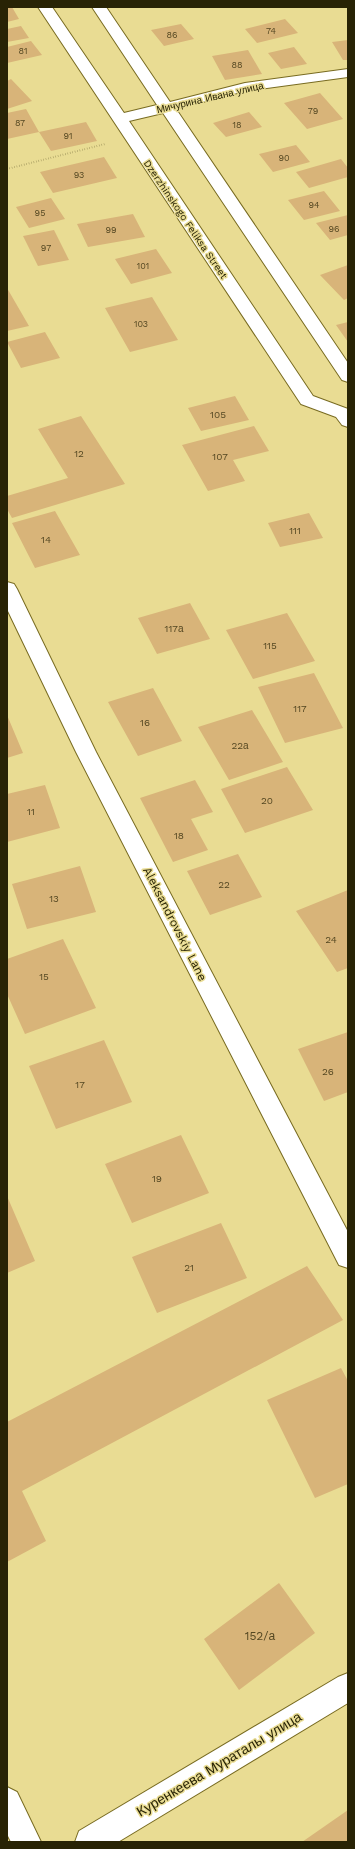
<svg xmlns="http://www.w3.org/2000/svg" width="355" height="1849" viewBox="0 0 355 1849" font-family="'Work Sans',sans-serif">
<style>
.building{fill:#d8b479}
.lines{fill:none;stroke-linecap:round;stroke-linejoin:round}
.minor-casing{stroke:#786b21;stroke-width:2}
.path{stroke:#988e57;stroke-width:2;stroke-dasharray:0.5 2;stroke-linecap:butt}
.minor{fill:#fff;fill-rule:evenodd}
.labels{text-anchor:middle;stroke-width:3;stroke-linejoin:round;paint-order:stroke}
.far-number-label{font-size:9px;fill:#544722}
.far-street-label{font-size:10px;fill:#282305;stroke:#e9dc93}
.number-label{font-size:10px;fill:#544722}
.street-label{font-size:12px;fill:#282305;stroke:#e9dc93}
.near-number-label{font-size:12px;fill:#544722}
.near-street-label{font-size:14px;fill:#282305;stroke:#e9dc93}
</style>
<rect width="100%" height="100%" fill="#e9dc93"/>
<!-- building -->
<path class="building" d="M7 7H12L19 19 7 22Z
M285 19 298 33 257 43 245 29Z
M181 24 194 39 164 46 151 30Z
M21 26 29 38 7 42V29Z
M348 40V60H343L332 42Z
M31 41 42 55 7 63V47Z
M294 47 307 64 281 69 268 53Z
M248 50 262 74 225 80 212 56Z
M11 79 32 101 7 109V81Z
M320 93 343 119 307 129 284 103Z
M26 109 39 132 7 139V113Z
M249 112 262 127 226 137 213 123Z
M86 122 97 141 51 151 39 132Z
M296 145 310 162 273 172 259 154Z
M104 157 117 178 53 193 40 172Z
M341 159 348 168V177L309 188 296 172Z
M324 191 340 211 304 220 288 200Z
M51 198 65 219 29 228 16 207Z
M133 214 145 237 88 247 77 224Z
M348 215V235L330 240 316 223Z
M54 230 69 260 38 266 23 236Z
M156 249 172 273 131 284 115 259Z
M348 265V298L344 300 320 275Z
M7 288 29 326 7 331Z
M152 297 178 340 130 352 105 308Z
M348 322V342L336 325Z
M45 332 60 358 21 368 7 342Z
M235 396 249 420 201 431 188 408Z
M81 416 125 484 12 518 7 509V496L68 478 38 429Z
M254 426 269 451 233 460 245 481 208 491 182 445Z
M55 511 80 555 35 568 12 523Z
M309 513 323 538 280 547 268 523Z
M190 603 210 639 157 654 138 618Z
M287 613 315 661 253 679 226 630Z
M314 673 343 728 285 743 258 687Z
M153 688 182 741 138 756 108 702Z
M252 710 283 762 229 780 198 727Z
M7 715 23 753 7 758Z
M287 767 313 810 245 833 221 789Z
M195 780 213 812 191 819 208 850 173 862 140 798Z
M45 785 60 828 7 842V794Z
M238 854 262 897 210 915 187 871Z
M80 866 96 912 27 929 12 884Z
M348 890V968L337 972 296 911Z
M63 939 96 1008 25 1034 7 994V959Z
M348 1032V1092L324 1101 298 1049Z
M104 1040 132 1102 56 1129 29 1066Z
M181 1135 209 1193 132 1223 105 1164Z
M7 1196 35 1261 7 1273Z
M221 1223 247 1278 157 1313 132 1257Z
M307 1266 343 1320 22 1491 46 1541 7 1562V1422Z
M341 1368 348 1381V1484L315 1498 267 1400Z
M279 1583 315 1633 239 1690 204 1639Z
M348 1810V1842H302Z"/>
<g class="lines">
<!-- minor casing -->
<g class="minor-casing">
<path id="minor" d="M38 7H52L124 113 157 105 92 7H106L170 102 245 83 348 69V77L245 91 176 109 348 363V382L342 380 163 113 129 121 313 396 348 409V427L342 425 336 417 301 404Z
M7 582 14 584 17 589 96 752 348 1232V1268L339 1265 76 752 7 609Z
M348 1673V1703L118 1842H75L79 1831 338 1677Z
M7 1787 17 1792 41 1842H11L7 1834Z"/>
</g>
<!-- path -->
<path class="path" d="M7 169 105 144"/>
<!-- minor -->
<use href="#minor" class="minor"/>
</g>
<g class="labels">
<!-- far-number labels -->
<g class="far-number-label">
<text x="271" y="34">74</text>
<text x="172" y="38">86</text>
<text x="23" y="54">81</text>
<text x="237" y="68">88</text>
<text x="313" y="114">79</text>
<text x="20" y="126">87</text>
<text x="237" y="128">18</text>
<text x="68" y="139">91</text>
<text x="284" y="161">90</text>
<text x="79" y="178">93</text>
<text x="314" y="208">94</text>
<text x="40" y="216">95</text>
<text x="334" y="232">96</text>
<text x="111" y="233">99</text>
<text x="46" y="251">97</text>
<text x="143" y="269">101</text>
<text x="141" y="327">103</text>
</g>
<!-- far-street labels -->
<g class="far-street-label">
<text transform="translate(210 97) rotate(-13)" y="4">Мичурина Ивана улица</text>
<text transform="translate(186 219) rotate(56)" y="4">Dzerzhinskogo Feliksa Street</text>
</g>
<!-- number labels -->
<g class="number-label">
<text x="218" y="418">105</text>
<text x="79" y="457">12</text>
<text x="220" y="460">107</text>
<text x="295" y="534">111</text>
<text x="46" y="543">14</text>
<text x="174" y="632">117а</text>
<text x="270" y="649">115</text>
<text x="300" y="712">117</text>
<text x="145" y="726">16</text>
<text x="240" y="749">22а</text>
<text x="267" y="804">20</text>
<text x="31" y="815">11</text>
<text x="179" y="839">18</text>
<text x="224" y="888">22</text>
<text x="54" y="902">13</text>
<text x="331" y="943">24</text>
<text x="44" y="980">15</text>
<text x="328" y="1075">26</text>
<text x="80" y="1088">17</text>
<text x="157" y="1182">19</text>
<text x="189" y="1271">21</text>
</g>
<!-- street labels -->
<g class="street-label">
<text transform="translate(175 924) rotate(63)" y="4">Aleksandrovskiy Lane</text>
</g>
<!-- near-number labels -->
<g class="near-number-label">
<text x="260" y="1640">152/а</text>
</g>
<!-- near-street labels -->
<g class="near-street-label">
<text transform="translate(219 1764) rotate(-31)" y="5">Куренкеева Мураталы улица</text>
</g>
</g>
<!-- border -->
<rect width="355" height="1849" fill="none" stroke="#282305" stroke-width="16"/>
</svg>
